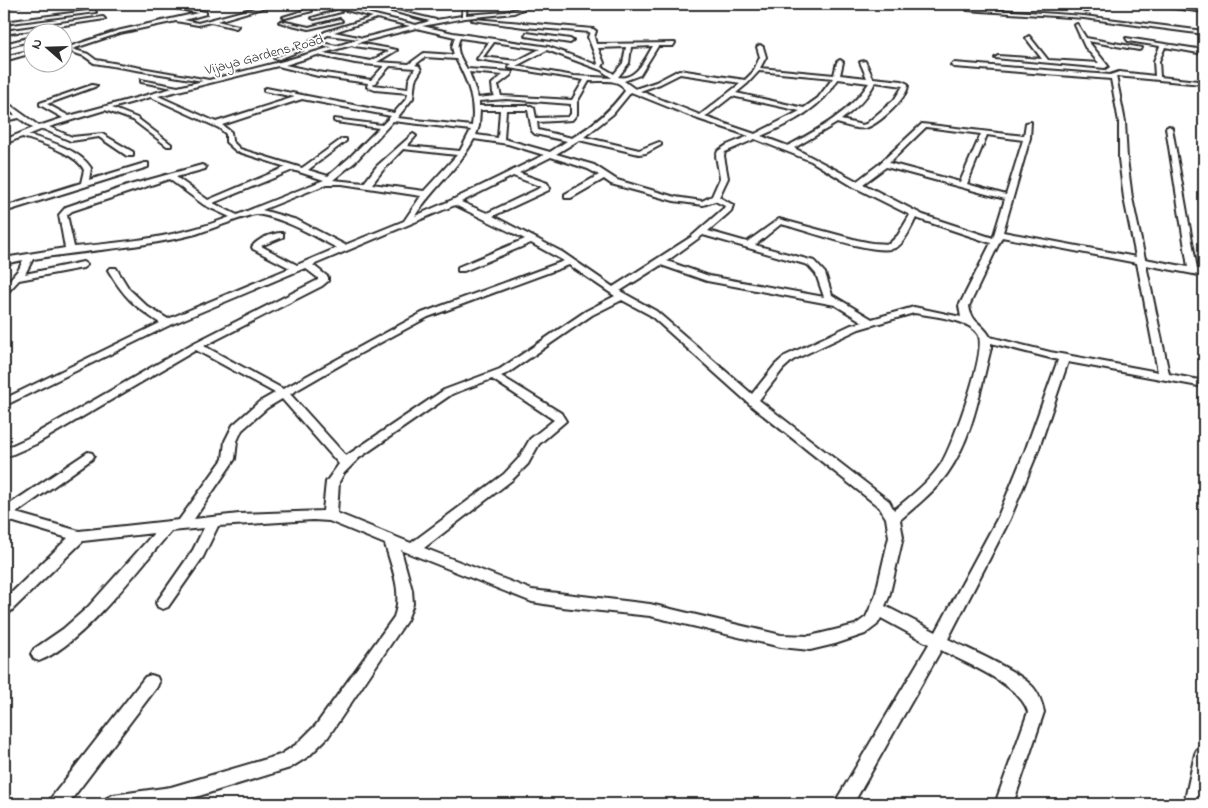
<svg xmlns="http://www.w3.org/2000/svg" width="1208" height="808" viewBox="0 0 1208 808" font-family="'Indie Flower',sans-serif">
<style>
.lines{fill:none;stroke-linecap:round;stroke-linejoin:round}
.minor-casing{stroke:#2b2b2b;stroke-width:4}
.minor{fill:#fff;fill-rule:evenodd}
.labels{text-anchor:middle;stroke-width:4;stroke-linejoin:round;paint-order:stroke}
.far-street-label{font-size:14px;fill:#2b2b2b;stroke:#fff}
</style>
<rect width="100%" height="100%" fill="#fff"/>
<filter id="ink" filterUnits="userSpaceOnUse"><feTurbulence type="fractalNoise" baseFrequency=".02" numOctaves="2"/><feDisplacementMap in="SourceGraphic" scale="10" xChannelSelector="R" yChannelSelector="G"/><feConvolveMatrix kernelMatrix="1 2 1 2 8 2 1 2 1" color-interpolation-filters="sRGB"/></filter>
<g filter="url(#ink)">
<g class="lines">
<!-- minor casing -->
<g class="minor-casing">
<path id="minor" d="M22 4 20 5 4 7V5Z
M159 4 206 12V14L184 20 198 23 270 4H276L217 21 238 26 236 28 211 22 198 25 176 21 120 33 72 49 88 54 96 60 209 80 284 61 332 47 308 43 325 32 373 17 342 9 294 7 281 4 342 7 416 25 430 21 384 9 386 8 436 20 462 16 463 4H467L466 15 505 12 534 4 514 13 465 18 422 26 453 33 549 47 597 65 598 63 588 37 590 32 524 27 472 20 474 19 593 29 596 31 594 37 596 44 675 43 673 46H658L640 75 624 81 635 89 656 82 679 70 745 80 753 72 760 57 757 47 760 45 763 47 766 57 760 68 834 75 837 62 840 60 843 62 840 75 867 78 860 62 865 61 873 78 902 81 908 84C909 97 878 125 865 128 857 130 845 125 837 123L794 148 857 181 878 165 922 124 1024 136 1026 123 1031 122 1030 138 1003 232 1136 257 1124 198 1119 159V122L1111 79 954 67 951 65 954 63 1110 75 1119 72 1155 76 1154 61 1160 46 1128 41 1126 38 1204 50V54L1165 47 1159 61 1160 77 1198 81 1204 72V80L1202 84 1116 76 1125 122 1127 159 1132 198 1145 259 1188 267 1166 128 1169 126 1172 128 1197 269 1204 270V276L1146 265 1169 374 1204 381V387L1068 362 1038 451 1010 519 948 639C970 650 1017 670 1033 687 1039 694 1042 703 1044 712L1013 804H995L1028 712C1021 685 965 663 941 650L853 804H834L929 644 881 618 877 625 865 634 835 644 810 650 781 647 650 616 562 607 532 602 401 550 412 590 413 604 407 620 328 737 309 756 290 768 173 804H104L107 798 113 795 171 787 280 755 297 744 316 725 394 617C403 592 392 569 385 544L329 521 313 520 218 526 203 557 168 607 163 609 158 607 156 603 193 550 204 528 171 531C140 567 82 645 39 661L34 659 31 654 34 649 63 629 88 607 154 533 83 541 9 613 4 615V600L68 538 4 519V508L88 452 92 453 94 456 92 459 16 513 79 531 179 520 223 459 225 441 233 425 259 402 275 393 196 350 36 444 4 458V449L28 438 192 344 318 280V278L305 268 170 325 4 406V399L160 323C134 306 124 297 108 270L110 268H116L129 289 148 307 168 319 290 268 253 249 252 247C257 239 274 232 283 233V237L261 246 297 265 337 248C312 235 286 219 257 214 252 213 206 231 196 234 142 248 87 250 33 259L25 274 83 262 87 265 83 268 19 280 7 293 4 294V286L19 269 23 260 4 264V258L65 248 59 215 66 207 130 185 202 165 206 167 205 169 176 177 208 200 286 167 236 151 226 142V134L219 128 151 97 112 108 137 118 171 144V146H167L133 120 105 110 49 127 72 137 102 134 133 152V156H127L99 137 71 141 43 129 28 135C48 141 79 149 91 168L89 180 145 163H148V167L4 212V207L81 183 84 170C77 154 41 143 26 138L22 137 4 144V140L33 128 19 118 4 121V117L15 115 4 106V98L6 99 10 105 39 126 63 118 40 105V103L92 85 97 86 47 104 69 116 173 88 141 82V80L178 87 203 81 94 63 84 56 63 49 117 31 198 13ZM377 18 410 26 363 38 334 32ZM416 28 455 37 452 47 454 55 424 53 409 64 377 62 397 50 357 43ZM328 35 359 39 337 46 316 42ZM460 38 489 42 477 59 512 64 509 66V68L584 80 572 100 501 96 498 85 511 75 512 72 467 69C461 59 454 49 460 38ZM494 42 540 49 517 61 483 57ZM352 45 354 46 389 51 371 61 323 53ZM653 46C645 59 636 81 618 77L629 63 631 47ZM626 47 623 63 614 74 602 67 604 63 598 48ZM547 50 601 70 612 78 574 76 516 66ZM317 55 355 63 384 66 371 80 318 72 285 65ZM425 57 456 59C467 80 476 100 472 126L397 118 413 98 415 80 421 70 419 66 415 65ZM278 66 318 76 368 83 367 87 375 90 408 93 407 98 394 113 266 88 264 89V91L295 97 216 122 158 96ZM390 66 415 68 409 80 408 89 373 85ZM759 71 833 78 818 98 804 108 736 93 748 83ZM469 72 503 75 492 84 493 93 495 96 478 98ZM680 74 741 83 700 115 640 91 660 84ZM838 79 869 83C849 113 819 129 788 146L761 136C791 123 822 108 838 79ZM589 81C602 82 620 77 625 91 610 111 594 125 572 138L538 130 537 122 572 120 577 114V102ZM875 82 903 86 894 100 866 124 862 125 841 120C854 110 869 97 875 82ZM631 92 698 119 749 136 727 145 718 151 716 156 720 178 712 196 702 201 675 197 617 180 594 165 556 154 579 140 639 154 646 153 661 145V143L659 142 639 150 584 137 613 114ZM732 96 800 111 755 134 705 117ZM302 99 391 116 382 125 334 119V121L336 122 379 128 349 158 328 176 308 170 346 141V139H342L302 168 240 149 232 141 231 132 222 125ZM506 99 571 104V114L568 117 536 118 534 108 531 106H479V101ZM480 110H500L498 138 476 135 479 126ZM506 110H528L532 131 535 134 567 141 550 152 504 139ZM393 121 471 130 460 151 407 146 416 136 413 134 377 166 364 183 333 180 355 162ZM926 127 981 134 960 182 889 163ZM987 135 1023 140 1006 195 967 184ZM474 139 508 144 544 155 452 200 415 216C432 189 459 168 474 139ZM755 139 811 161 854 187 910 215 898 235 889 244 872 243 857 240 779 219 747 242 708 231 731 211 733 205 719 197 728 178 724 156 725 152ZM403 149 457 155 424 191 372 184 383 170ZM551 157 588 169 599 175 565 194V198H571L604 179 611 184 674 201 703 205 715 201 725 206 724 208 691 237 613 287 562 252 493 216 549 190 550 188 547 183 519 173ZM886 167 1005 199 993 238 923 215 863 184ZM293 170 324 180 237 215 213 203ZM513 176 542 187 487 213 461 202ZM169 179 204 205 230 217C179 237 127 242 74 247L67 215 72 211ZM327 184H342L421 196 404 221 345 245 297 220 262 210ZM455 205 525 239 458 267V271H464L531 243 564 261 422 313 283 389 204 346 322 286 328 281V277L313 265ZM916 218 991 243 959 306 961 317 914 307 872 319 832 295 825 273 814 261 755 245 781 224C803 229 879 258 897 247 906 241 911 227 916 218ZM703 235 808 265 816 274 824 297 709 276 667 261ZM1002 237 1137 263 1158 372 1050 352 990 337C983 323 971 323 969 306ZM569 265 615 296 586 311 500 369 444 390 346 456 290 394 361 353 428 317ZM661 265 707 281 835 305 863 322 851 325 785 356 775 365 752 394 656 311 620 291ZM622 300 650 315 754 408 879 507 886 518 889 537 875 597 866 617 855 625 810 636 781 635 650 604 532 590 424 548 512 480 528 464 539 444 566 421 561 413 501 376 508 373 592 315ZM914 313C931 316 969 319 978 334 988 350 952 447 941 464 929 482 911 496 894 510L889 501 759 400 783 369 793 360 859 329ZM991 343 1058 360 1025 451 997 519 936 632 885 606 889 597 903 537 900 520C916 506 934 492 947 474 973 438 980 390 991 348ZM492 379 554 420 530 439 519 458 504 474 411 543 337 513 339 482 344 473 359 458 452 394ZM282 399 339 464 326 482 323 511 239 514 194 519 235 459 237 441 242 430 267 408Z
M1081 4H1085L1088 11H1084Z
M1149 4 1204 10V12L1151 5Z
M969 8 1084 16 1204 31V34L1084 18 967 10Z
M310 9 312 11 285 18 283 17Z
M94 10 96 12 4 24V22Z
M339 10 341 12 314 19 312 18Z
M103 17 105 19 4 34V31Z
M340 19 342 21 309 29 279 22 281 21 309 27Z
M1077 24 1086 38 1142 48 1139 50 1088 41 1108 66 1105 68 995 58 998 56 1042 59 1026 38 1029 36 1048 60 1099 63 1085 47 1075 25Z
M527 33 570 39 573 41 570 43 525 36Z
M32 37V40L4 48V44Z
M297 49 302 50 279 59 274 58Z
M32 50V53L4 61V57Z
M151 675 157 677 159 682 157 687 68 804H48L51 798 145 677Z
M1204 746V793L1202 804H1184L1195 754 1198 748Z"/>
</g>
<!-- minor -->
<use href="#minor" class="minor"/>
</g>
</g>
<g class="labels">
<!-- far-street labels -->
<g class="far-street-label">
<text transform="translate(264 54) rotate(-15)" y="5">Vijaya Gardens Road</text>
</g>
</g>
<!-- margin -->
<rect width="1208" height="808" fill="none" stroke="#fff" stroke-width="20"/>
<rect x="10" y="10" width="1188" height="788" fill="none" stroke="#2b2b2b" stroke-width="2" filter="url(#ink)"/>
<!-- north arrow -->
<g transform="translate(48 48) rotate(290)"><circle r="24" fill="#ffffff" stroke="#aaaaaa"/>
<path d="M0-4L9 19L0 12L-9 19Z" fill="#2b2b2b"/>
<text y="-8" font-size="14" font-weight="bold" text-anchor="middle" fill="#2b2b2b">N</text>
</g>
</svg>
